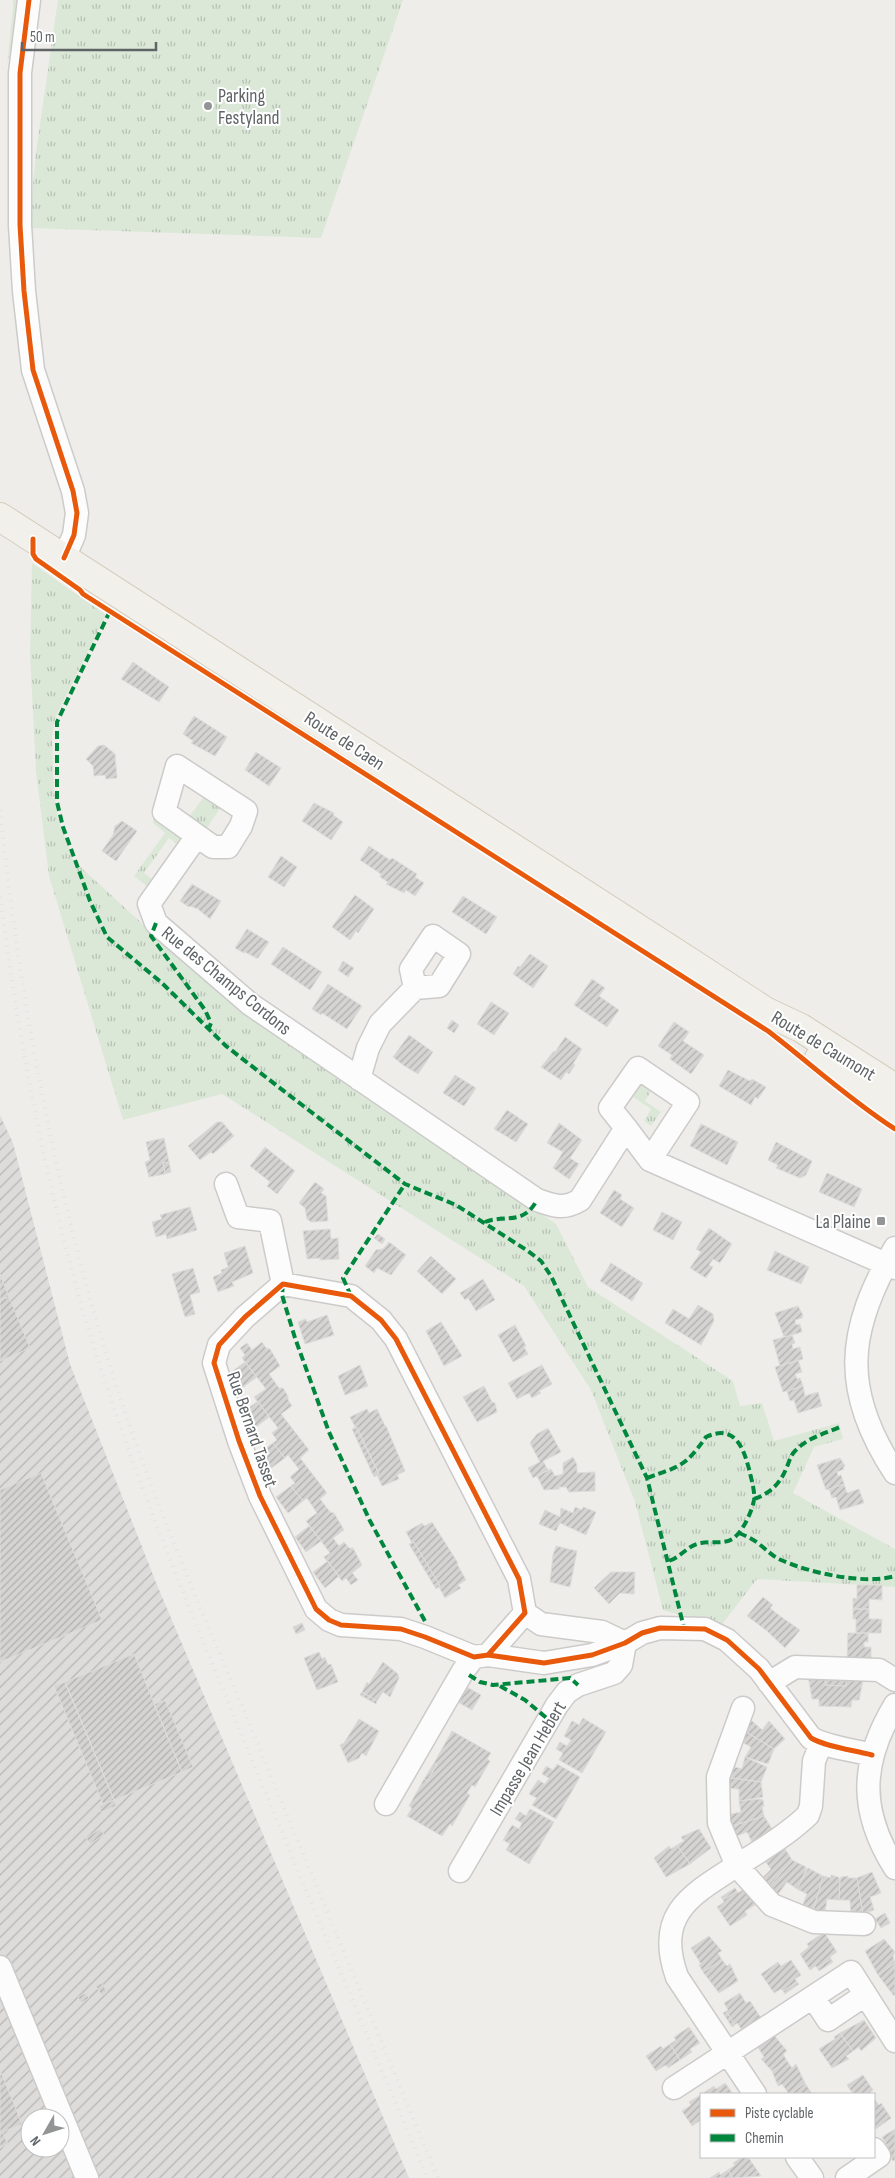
<svg xmlns="http://www.w3.org/2000/svg" width="895" height="2178" viewBox="0 0 895 2178" font-family="'Sofia Sans Condensed',sans-serif">
<style>
.industrial{fill:url(#industrial-furrows);fill-rule:evenodd}
.grass{fill:url(#grass-tufts)}
.building{fill:url(#building-hatch);stroke:#dedcda}
.lines{fill:none;stroke-linecap:round;stroke-linejoin:round}
.minor-casing{stroke:#cccbca;stroke-width:25}
.major-casing{stroke:#d4cbbb;stroke-width:30}
.minor{stroke:#fdfcfc;stroke-width:22}
.major{stroke:#f2f0eb;stroke-width:28}
.rail{stroke:#e3e3e2;stroke-width:4;stroke-dasharray:1 6;stroke-linecap:butt}
.quiet{stroke:#00873e;stroke-width:4;stroke-dasharray:8 4;stroke-linecap:butt}
.cycleway-casing{stroke:#fff;stroke-width:8}
.cycleway{stroke:#e8590c;stroke-width:5}
.poi-dot{fill:#929495;stroke:#fff;stroke-width:2}
.labels{text-anchor:middle;stroke-width:4;stroke-linejoin:round;paint-order:stroke}
.poi-label{font-size:19px;fill:#606467;stroke:#fff;text-anchor:start}
.street-label{font-size:19px;fill:#606467;stroke:#fff}
</style>
<defs>
<pattern id="industrial-furrows" width="10" height="10" patternUnits="userSpaceOnUse" patternTransform="scale(1.25)"><rect width="10" height="10" fill="#dedcdb"/><path d="M-1 1l2-2M0 10L10 0M9 11l2-2" fill="none" stroke="#b7b6b5"/></pattern>
<pattern id="grass-tufts" width="24" height="20" patternUnits="userSpaceOnUse" patternTransform="scale(1.25)"><rect width="24" height="20" fill="#dbe8d8"/><path d="M3 7l-1-3M5 7V3M7 7l1-3M15 17l-1-3M17 17v-4M19 17l1-3" fill="none" stroke="#b5c0b3"/></pattern>
<pattern id="building-hatch" width="6" height="6" patternUnits="userSpaceOnUse" patternTransform="scale(1.25)"><rect width="6" height="6" fill="#d6d4d3"/><path d="M-1 1l2-2M0 6l6-6M5 7l2-2" fill="none" stroke="#b1b0af"/></pattern>
</defs>
<rect width="100%" height="100%" fill="#efedea"/>
<!-- industrial -->
<path class="industrial" d="M0 1115 13 1143 70 1364 157 1585 409 2178H0ZM30 2118H60V2148H30Z"/>
<!-- grass -->
<path class="grass" d="M13 0H21L7 65 13 7Z
M58 0H403L321 238 29 228 36 152Z
M32 563 106 615 55 718 52 738 54 791 58 819 73 860 209 985 556 1224 588 1287 733 1381 740 1406 762 1403 774 1441 839 1423 843 1439 814 1447 793 1493 895 1549V1587L757 1579 720 1627 663 1610 635 1502 591 1390 524 1286 222 1094 123 1120 49 876 36 772 30 655Z
M205 795 221 807 207 828 218 836 213 838 189 817Z
M153 815 182 835 181 847 169 838 144 873 156 882 149 888 134 876 165 833 153 823Z
M642 1083 652 1089 645 1101 661 1112 651 1126 644 1121 651 1109 633 1097Z"/>
<!-- building -->
<path class="building" d="M133 662 169 687 159 702 121 679Z
M194 716 227 737 215 756 191 743 193 741 183 734Z
M104 745 115 754 117 778 106 779 105 775 94 776 93 766 86 759 98 746Z
M256 752 281 768 269 786 245 770Z
M314 803 334 813 333 815 343 822 331 840 302 821Z
M122 821 137 831 116 861 102 851 113 835 115 826Z
M369 846 390 860 392 858 417 874 415 877 424 883 415 896 406 890 404 893 386 884 388 882 380 877 381 874 360 860Z
M281 856 297 867 284 887 268 877Z
M192 884 221 901 210 919 198 909 190 906 189 907 180 901Z
M355 895 374 909 358 933 356 931 350 940 332 927Z
M463 896 497 917 486 934 452 912Z
M247 929 269 942 258 958H256L245 952 244 953 235 948Z
M283 947 322 972 310 990 271 964Z
M530 954 548 966 533 988 513 974 518 966 520 967Z
M343 961 354 968 348 977 338 970Z
M592 979 605 988 599 996 619 1010 607 1027 574 1005Z
M328 984 362 1006 347 1029 322 1013 321 1015 312 1009Z
M491 1002 509 1013 494 1035 477 1024Z
M452 1020 459 1025 454 1033 447 1028Z
M674 1022 689 1032 683 1041 704 1055 691 1074 670 1059 672 1055 658 1046Z
M409 1035 433 1052 418 1074 403 1065 393 1057Z
M565 1037 582 1049 573 1064 575 1065 569 1074 566 1072 561 1080 541 1067 554 1051 555 1052Z
M728 1070 750 1081 752 1079 766 1087 758 1099 755 1097 751 1105 719 1086Z
M455 1075 476 1088 464 1106 443 1093Z
M507 1110 528 1124 516 1142 494 1129Z
M217 1122H222L234 1136 213 1154 211 1152 200 1160 188 1146Z
M559 1123 582 1140 570 1158 579 1164 569 1179 553 1168 563 1152 547 1143Z
M701 1124 738 1142 727 1165 690 1146Z
M164 1138 169 1162 163 1163 165 1174 149 1177 145 1162 150 1160 146 1142Z
M776 1142 812 1161 806 1175 800 1178 776 1168 778 1165 768 1160Z
M265 1147 295 1171 277 1194 267 1186 270 1182 250 1166Z
M169 1162 171 1172 165 1174 163 1163Z
M827 1173 862 1189 854 1207 819 1192Z
M315 1182 324 1189 321 1193 326 1196 328 1221 311 1222 307 1219 305 1208 299 1203Z
M614 1190 622 1195 620 1199 634 1208 622 1227 600 1213Z
M190 1207 197 1230 167 1239 166 1234 156 1237 152 1222 162 1219 160 1215Z
M662 1212 682 1222 673 1240 653 1230Z
M709 1228 732 1244 720 1263 713 1259 709 1265 713 1267 706 1278 690 1268 701 1252 696 1249Z
M330 1229 331 1239 338 1238 339 1259 320 1260V1258L307 1259 303 1231Z
M378 1234 385 1239 382 1244 374 1238Z
M389 1242 406 1255 391 1275 377 1268 374 1273 365 1266 376 1250 383 1249Z
M245 1246 253 1273 232 1282 234 1286 218 1292 213 1277 222 1273 221 1270 228 1267 224 1253Z
M775 1251 809 1267 801 1284 767 1270Z
M431 1256 456 1279 442 1294 417 1271Z
M611 1263 643 1283 632 1301 600 1281Z
M193 1268 200 1292 190 1295 195 1314 185 1317 172 1274Z
M0 1274 9 1297 0 1300Z
M483 1279 495 1300 476 1311 468 1298 465 1300 460 1293Z
M9 1297 30 1348 0 1361V1300Z
M698 1305 713 1314 714 1321 701 1345 665 1323 673 1309 689 1319Z
M798 1306 803 1315 802 1318 795 1320 796 1325 800 1324 802 1332 784 1337 775 1313Z
M327 1315 334 1335 305 1344 298 1322 306 1319 307 1322Z
M441 1322 462 1356 444 1366 426 1331Z
M515 1325 526 1346 524 1347 528 1354 513 1362 498 1335Z
M792 1335 795 1343 792 1344 793 1349 800 1347 803 1359 780 1366 773 1340Z
M262 1342 266 1348 270 1349 280 1366 269 1374 279 1388H283L288 1396V1400L292 1406 281 1414 309 1450 300 1458 327 1493 320 1499 330 1512 334 1513 344 1530 333 1538 339 1546 344 1542 349 1548H353L362 1565 352 1573 358 1580 351 1585 346 1578 342 1581 324 1557 330 1553 306 1521 317 1513 307 1498 303 1501 291 1486 295 1483 290 1477 299 1469 288 1455 285 1458 273 1443 277 1440 272 1433 278 1428 254 1397 266 1389 242 1358 245 1355 240 1348 247 1343 252 1350Z
M798 1360 802 1372 795 1374 797 1379 800 1378 803 1386 783 1392 775 1367Z
M245 1362 257 1377 242 1388 230 1373Z
M360 1365 368 1386 345 1395 338 1376Z
M542 1365 552 1384 539 1391 541 1393 532 1398 529 1393 517 1399 508 1383Z
M484 1386 492 1402 495 1403 497 1412 477 1422 463 1397Z
M803 1386 805 1396 818 1392 822 1406 798 1413 794 1400 790 1401 787 1391Z
M258 1401 269 1417 255 1428 243 1412Z
M367 1409 369 1413 377 1409 385 1426H386L405 1471 397 1475 399 1479 382 1486 377 1475 379 1474 350 1417Z
M357 1427 379 1474 374 1477 352 1429Z
M548 1428 561 1452 543 1461 548 1470 533 1478 528 1468 540 1462 530 1443 537 1434Z
M273 1443 285 1458 270 1469 258 1454Z
M573 1457 577 1465V1473L595 1472V1491L569 1492 566 1487H559V1489L544 1490 537 1476 551 1469 555 1476 563 1474V1463Z
M840 1458 845 1466 843 1467 844 1469 837 1472 838 1476 841 1475 844 1484 826 1490 817 1465Z
M41 1473 102 1620 0 1662V1490Z
M844 1484 847 1493 859 1489 864 1503 840 1510 836 1497 832 1498 829 1489Z
M291 1486 303 1501 288 1513 276 1497Z
M575 1507 582 1510 583 1507 596 1512 586 1535 560 1523 556 1531 539 1524 545 1510 560 1517 561 1508 573 1513Z
M432 1522 458 1563 457 1564 466 1580 458 1585 461 1588 445 1598 439 1587 440 1586 414 1542 412 1543 406 1532 422 1523 424 1526Z
M309 1526 321 1541 306 1552 295 1537Z
M414 1542 440 1586 436 1589 409 1544Z
M556 1546 577 1551 570 1587 550 1582 553 1555Z
M328 1561 339 1576 325 1588 313 1572Z
M611 1572H635L634 1594 620 1593 609 1604 594 1588Z
M857 1585H882V1600L869 1599V1609H853V1598L857 1599Z
M763 1597 773 1605 770 1608 780 1616 767 1631 747 1616Z
M853 1609H869V1619H882L881 1633H856V1619H853Z
M780 1616 800 1630 785 1648 767 1631Z
M302 1623 305 1630 296 1634 293 1627Z
M848 1633H868V1642H864V1647H871V1659H847Z
M319 1652 322 1659 325 1657 328 1665 331 1664 338 1682 317 1690 304 1658Z
M134 1654 182 1772 114 1800 65 1682Z
M383 1662 398 1674 399 1678 390 1697 383 1692 377 1701 362 1692 367 1682 369 1684Z
M808 1675H826L825 1685 846 1686 847 1675 864 1676 859 1700H852L851 1707 819 1706V1699H812Z
M847 1675 846 1686 825 1685V1680Z
M65 1682 114 1800 103 1804 54 1686Z
M463 1685 481 1695 472 1710 454 1700Z
M362 1692 377 1701 376 1704 360 1695Z
M165 1700 193 1767 182 1772 154 1704Z
M583 1718 606 1732 582 1773 559 1760 563 1753 556 1749 560 1742 567 1746 571 1740 564 1736 572 1721 579 1725Z
M359 1719 379 1731 366 1756 362 1753 359 1758 348 1763 340 1745 344 1743Z
M751 1720 762 1730 769 1721 785 1739 774 1749 743 1730Z
M743 1730 774 1749 768 1764 745 1757 751 1747 738 1740Z
M452 1731 491 1753 487 1759 490 1761 475 1787 472 1785 467 1793 470 1795 452 1826 450 1824 442 1836 407 1816 412 1808 409 1806 424 1779 427 1781 437 1765 434 1763Z
M745 1757 767 1767 761 1782 725 1777 728 1765 742 1769Z
M434 1763 437 1765 427 1781 424 1779Z
M557 1764 580 1777 556 1819 532 1805 537 1798 529 1794 538 1780 545 1784 549 1778 542 1774 546 1766 553 1770Z
M725 1777 761 1782 763 1797 739 1801V1789L725 1788Z
M760 1799 763 1800 764 1806 762 1807 764 1816 729 1827 727 1815 741 1812 739 1801Z
M114 1800 116 1806 101 1812 99 1806Z
M530 1809 554 1822 529 1864 506 1850 510 1844 503 1840 512 1825 519 1829 522 1823 515 1819 520 1812 526 1816Z
M764 1816 772 1829 752 1842 747 1832 734 1837 729 1827Z
M100 1829 104 1835 90 1844 86 1838Z
M699 1829 711 1848 690 1864 677 1845 684 1841 681 1837Z
M677 1845 690 1864 666 1877 654 1858 669 1846 671 1849Z
M784 1847 792 1860 769 1887 761 1879 771 1869 764 1860Z
M792 1860 806 1867V1870L797 1889 787 1882 778 1894 769 1887Z
M808 1868 823 1876 813 1911 802 1907 807 1894 797 1889Z
M872 1872 881 1893 870 1897 874 1910 863 1914 857 1878Z
M831 1875 838 1877 840 1879 839 1900 827 1899 825 1913 813 1911 823 1876 831 1878Z
M848 1876V1878H857L863 1914H851L850 1900H839L840 1879 841 1877Z
M735 1888 737 1891 723 1900 721 1897Z
M744 1889 755 1905 745 1911 747 1915 730 1926 717 1907 724 1902 723 1900 737 1891 738 1893Z
M885 1913 890 1923 881 1928 875 1919Z
M824 1932 837 1952 830 1957 831 1959 817 1968 816 1966 810 1970 800 1954 809 1947 807 1944Z
M709 1936 722 1951 718 1953 722 1960 703 1972 699 1965 701 1964 691 1948Z
M884 1939 895 1952 893 1956 895 1963 878 1975 865 1951Z
M831 1959 833 1962 819 1971 817 1968Z
M722 1960 727 1966 730 1964 738 1981 719 1993 703 1972Z
M791 1960 801 1975 795 1979 797 1982 783 1991 781 1989 774 1993 761 1974 778 1962 781 1966Z
M895 1963V1995L894 1996 878 1975Z
M797 1982 799 1984 785 1994 783 1991Z
M102 1983 107 1992 102 1996 96 1986Z
M85 1993 89 1998 81 2003 78 1997Z
M740 1993 746 2003 750 2001 761 2018 742 2030 737 2023 735 2025 726 2011 728 2010 724 2003Z
M726 2011 735 2025 732 2027 723 2013Z
M864 2020 876 2038 861 2051 859 2047 853 2051 840 2033Z
M689 2027 700 2043 690 2049 692 2052 680 2060 670 2044 676 2040 674 2037Z
M840 2033 853 2051 846 2056 849 2059 832 2068 819 2049 835 2039 834 2037Z
M774 2035 787 2051 783 2054 787 2061 772 2071 761 2059 764 2057 757 2046Z
M670 2044 680 2060 668 2068 666 2065 656 2071 646 2056 661 2046 663 2049Z
M787 2061 792 2068 796 2064 805 2083 789 2094 782 2084 778 2086 772 2071Z
M0 2070 22 2124 2 2132 8 2144 0 2148Z
M863 2075 873 2090 870 2092 871 2094H853L847 2085Z
M725 2083 733 2094H702L714 2086 716 2089Z
M805 2083 812 2094 814 2092 815 2094H789Z
M702 2094 701 2120 692 2126 682 2111 691 2105 689 2102Z
M874 2099 879 2105 881 2103 891 2118 876 2129 874 2126Z
M895 2129V2160L893 2161 885 2149 888 2147 882 2137Z
M742 2157H748L761 2176 733 2178 728 2170 735 2165 733 2163Z
M728 2170 733 2178H710L719 2172 720 2175Z"/>
<g class="lines">
<!-- minor casing -->
<g class="minor-casing">
<path id="minor" d="M29 0 20 73V225L24 291 33 370 73 491 77 513 74 535 64 558
M177 766 246 811 241 826 228 847H213L164 812Z
M197 836 149 904 156 923 250 1004 537 1200C555 1206 563 1210 580 1200L626 1128 650 1160 895 1268
M359 1079 368 1048 380 1024 415 988 411 969 433 936 459 954 439 986 415 988
M626 1128 610 1108 638 1068 688 1102 650 1160
M226 1184 238 1217 270 1221 283 1284
M895 1248C846 1331 841 1391 895 1473
M525 1613 541 1624 602 1632 625 1643
M488 1655 525 1613 519 1579 396 1339 381 1320 351 1296 283 1284 245 1317 219 1345 214 1363 239 1441 260 1496 316 1609 329 1620 341 1625 401 1629 425 1637 474 1657 488 1655 544 1663 592 1655 625 1643 642 1633 660 1628 705 1629 727 1640 759 1669 811 1738C826 1747 853 1750 872 1755
M769 1683 795 1667 879 1670 895 1680
M895 1705C860 1763 859 1811 895 1868
M743 1708 718 1777 719 1823 737 1866 772 1905 814 1922 864 1924
M386 1804 463 1671 474 1657
M460 1871 557 1705 567 1692 578 1685 614 1673 621 1665 625 1643
M0 1967 87 2178
M813 1997 828 2020 865 1995
M674 2088 851 1972 895 2041
M755 2094 677 1977C655 1915 689 1896 736 1866 760 1851 787 1835 808 1815L811 1806 814 1761 821 1744
M797 2157 812 2178
M847 2178 879 2156 874 2149"/>
</g>
<!-- major casing -->
<g class="major-casing">
<path id="major" d="M0 517 690 962 765 1011 801 1028 895 1088
M819 1058 854 1085 895 1112"/>
</g>
<!-- minor -->
<use href="#minor" class="minor"/>
<!-- major -->
<use href="#major" class="major"/>
<!-- rail -->
<path class="rail" d="M0 810C19 990 51 1169 103 1343 141 1471 194 1593 246 1716 310 1870 374 2024 438 2178
M0 897C20 1049 49 1203 95 1350 134 1476 185 1597 235 1719 298 1872 363 2025 427 2178"/>
<!-- quiet -->
<path class="quiet" d="M110 611 57 722V802L63 827 90 901 107 937 162 983 226 1046 276 1085 405 1184 456 1205 528 1251 541 1261 551 1276 647 1478 684 1628
M156 923 151 936 205 1010 211 1023 209 1028
M485 1222C506 1214 523 1226 537 1200
M283 1284 282 1295 295 1338 329 1432 370 1521 426 1623
M351 1296 343 1278 405 1184
M647 1478C680 1466 685 1467 706 1437 734 1424 743 1446 749 1469 751 1478 755 1490 754 1500 752 1511 744 1529 735 1537 726 1545 712 1541 701 1543 687 1545 681 1558 668 1561
M754 1499C769 1494 780 1484 786 1469 789 1463 790 1456 795 1451 808 1437 825 1434 842 1426
M739 1533C746 1536 753 1539 759 1544 767 1550 772 1556 781 1560 810 1573 864 1585 895 1576
M469 1675 480 1682 493 1685 570 1678 578 1685
M500 1686 525 1700 549 1720"/>
<!-- cycleway casing -->
<g class="cycleway-casing">
<path id="cycleway" d="M29 0 20 73V225L24 291 33 370 73 491 77 513 74 535 64 558
M33 539V554L36 559 80 590 83 594 768 1031C811 1064 850 1100 895 1129
M488 1655 525 1613 519 1579 396 1339 381 1320 351 1296 283 1284 245 1317 219 1345 214 1363 239 1441 260 1496 316 1609 329 1620 341 1625 401 1629 425 1637 474 1657 488 1655 544 1663 592 1655 625 1643 642 1633 660 1628 705 1629 727 1640 759 1669 811 1738C826 1747 853 1750 872 1755"/>
</g>
<!-- cycleway -->
<use href="#cycleway" class="cycleway"/>
</g>
<!-- markers -->
<g class="poi-dot">
<circle cx="208" cy="106" r="5"/>
<rect x="876" y="1216" width="10" height="10" rx="2.5"/>
</g>
<g class="labels">
<!-- poi labels -->
<g class="poi-label">
<text x="218" y="102">Parking<tspan x="218" dy="22">Festyland</tspan></text>
<text x="871" y="1228" text-anchor="end">La Plaine</text>
</g>
<!-- street labels -->
<g class="street-label">
<text transform="translate(345 740) rotate(33)" y="7">Route de Caen</text>
<text transform="translate(227 980) rotate(39)" y="7">Rue des Champs Cordons</text>
<text transform="translate(824 1045) rotate(31)" y="7">Route de Caumont</text>
<text transform="translate(253 1429) rotate(71)" y="7">Rue Bernard Tasset</text>
<text transform="translate(527 1758) rotate(-59)" y="7">Impasse Jean Hebert</text>
</g>
</g>
<!-- legend -->
<rect x="700" y="2093" width="175" height="65" fill="#ffffff" stroke="#bfc1c2"/>
<rect x="710" y="2109" width="25" height="8" fill="#e8590c" stroke="#bfc1c2"/>
<text x="745" y="2118" font-size="15" fill="#606467">Piste cyclable</text>
<rect x="710" y="2134" width="25" height="8" fill="#00873e" stroke="#bfc1c2"/>
<text x="745" y="2143" font-size="15" fill="#606467">Chemin</text>
<!-- north arrow -->
<g transform="translate(45 2133) rotate(231)"><circle r="24" fill="#ffffff" stroke="#bfc1c2"/>
<path d="M0-4L9 19L0 12L-9 19Z" fill="#929495"/>
<text y="-8" font-size="14" font-weight="bold" text-anchor="middle" fill="#606467">N</text>
</g>
<!-- scale -->
<path d="M22 42v8h134v-8" fill="none" stroke="#606467" stroke-width="2.5"/>
<text x="30" y="42" font-size="15" fill="#606467" stroke="#ffffff" stroke-width="4" paint-order="stroke">50 m</text>
</svg>
